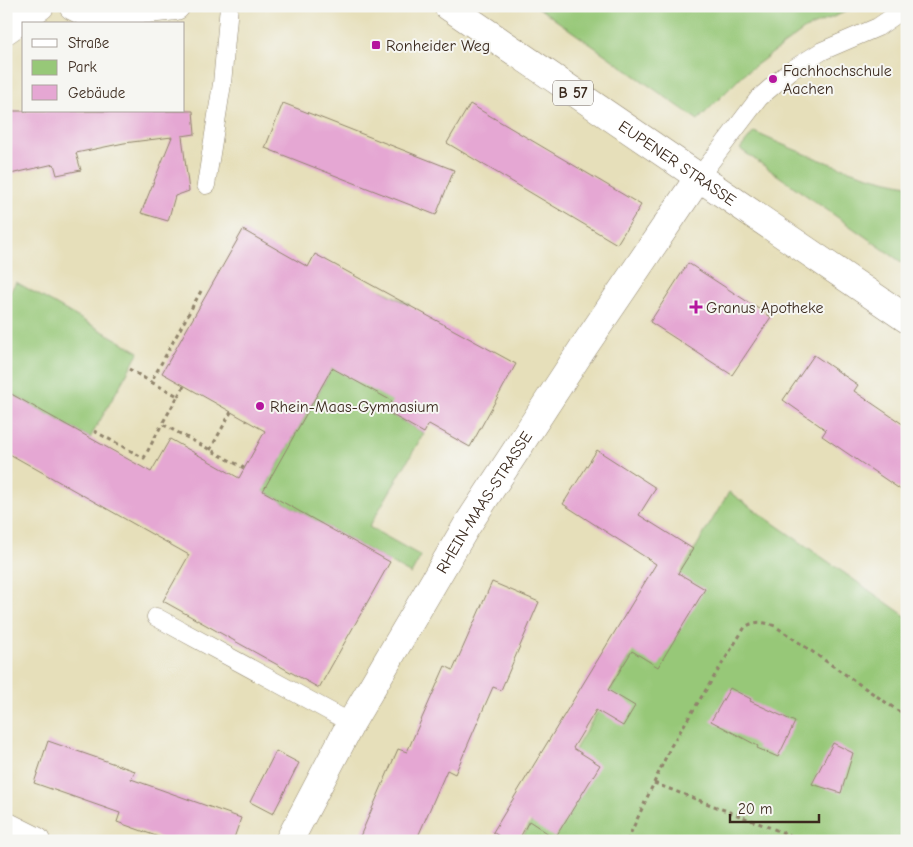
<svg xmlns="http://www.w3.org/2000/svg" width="913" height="847" viewBox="0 0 913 847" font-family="'Comic Neue',sans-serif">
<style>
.green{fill:#97c878;stroke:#69794b}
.building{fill:#e5a7d3}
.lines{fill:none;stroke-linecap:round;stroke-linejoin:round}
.lane-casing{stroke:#90846c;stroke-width:19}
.street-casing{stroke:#90846c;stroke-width:29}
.secondary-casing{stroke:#90846c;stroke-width:29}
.primary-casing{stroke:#90846c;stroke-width:29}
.path{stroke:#90846c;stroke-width:3;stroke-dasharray:4 4;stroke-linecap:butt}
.lane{stroke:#fff;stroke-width:18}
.street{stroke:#fff;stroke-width:28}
.secondary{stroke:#fff;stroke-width:28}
.primary{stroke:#fff;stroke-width:28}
.poi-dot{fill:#b5179e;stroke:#f6f6f2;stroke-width:2}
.labels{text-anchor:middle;stroke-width:4;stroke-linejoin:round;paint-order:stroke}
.shield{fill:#f6f6f2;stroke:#73675e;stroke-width:1}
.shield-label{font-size:15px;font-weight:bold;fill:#3b2a1e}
.poi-label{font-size:16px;fill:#3b2a1e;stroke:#f6f6f2;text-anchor:start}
.street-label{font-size:16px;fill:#3b2a1e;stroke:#f6f6f2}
</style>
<rect width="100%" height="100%" fill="#f6f6f2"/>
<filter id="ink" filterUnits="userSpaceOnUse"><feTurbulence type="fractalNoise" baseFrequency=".02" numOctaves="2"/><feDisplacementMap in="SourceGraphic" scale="10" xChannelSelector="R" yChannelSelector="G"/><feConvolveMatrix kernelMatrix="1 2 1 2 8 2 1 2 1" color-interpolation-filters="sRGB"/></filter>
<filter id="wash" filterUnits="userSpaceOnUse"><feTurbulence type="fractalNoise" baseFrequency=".0096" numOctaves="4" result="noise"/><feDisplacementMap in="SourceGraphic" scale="20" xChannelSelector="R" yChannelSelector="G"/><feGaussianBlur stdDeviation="1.12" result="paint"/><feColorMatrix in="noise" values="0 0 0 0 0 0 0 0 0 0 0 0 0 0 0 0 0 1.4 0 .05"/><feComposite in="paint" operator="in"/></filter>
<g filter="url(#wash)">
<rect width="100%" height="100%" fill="#e6dfba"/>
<!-- green -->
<path class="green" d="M536 6H859L805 29 744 74 698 120Z
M754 132C803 154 853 175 907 185V266L740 149Z
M16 282 139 352 90 438 6 391V299Z
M377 288 409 304 364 385 393 401 387 412 424 433 369 527 421 556 411 574 263 491Z
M729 492 907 617V841H520Z"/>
<g id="blocks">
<!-- building -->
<path class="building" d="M283 103 454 170 436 215 265 148Z
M470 104 641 205 617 244 447 143Z
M6 111H193L195 134 182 136 189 191 175 196 168 221 141 213 172 137 124 143 76 153 81 170 57 175 54 164 6 175Z
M243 230 308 267 315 254 516 364 470 447 429 424 424 433 387 412 392 401 332 368 263 491 390 562 319 688 163 601 189 555 6 452V391L151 472 170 439 239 478 265 431 162 373Z
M688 263 771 317 732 375 650 322Z
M814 355 858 385 854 391 907 427V494L822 436 826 430 783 400Z
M597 450 656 488 639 515 693 549 678 573 705 589 658 667 632 651 608 690 635 706 623 726 596 710 573 748 600 765 555 838 529 821 518 841H506L493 832 656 564 563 504Z
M492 582 539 602 501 690 493 687 455 774 447 770 416 841H358L398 749 407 752 445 666 453 670Z
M730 688 751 699 750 701 795 722 778 757 757 748 758 746 711 721Z
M48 741 135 771 131 779 241 818 233 841H170L117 822 120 813 34 783Z
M833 743 853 753 841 793 812 784Z
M276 751 299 763 273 814 250 802Z"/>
</g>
</g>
<g filter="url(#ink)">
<use href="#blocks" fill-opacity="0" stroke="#90846c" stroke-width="1"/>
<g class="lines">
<!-- lane casing -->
<g class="lane-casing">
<path id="lane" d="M699 177 759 98 790 71 822 51 878 27 907 7
M206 185 222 84 229 6
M156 617 351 723"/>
</g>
<!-- street casing -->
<g class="street-casing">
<g id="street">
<path d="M6 826 36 841"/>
<path id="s1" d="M289 841 351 723 466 527 583 348 699 177"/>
</g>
</g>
<!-- secondary casing -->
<g class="secondary-casing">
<path id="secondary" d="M73 6 91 15 176 6
M6 30 40 6"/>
</g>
<!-- primary casing -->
<g class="primary-casing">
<g id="primary">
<path id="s2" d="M448 6 907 319"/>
</g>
</g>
<!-- path -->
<path class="path" d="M201 291 151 382 178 396 162 424 244 468
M129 369 151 382
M178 396 184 386
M94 431 144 458 162 424
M210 450 231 412
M654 783 805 841
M627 841 671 746 745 627C756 620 763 622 775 626L907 717"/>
<!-- lane -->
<use href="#lane" class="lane"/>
<!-- street -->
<use href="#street" class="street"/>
<!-- secondary -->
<use href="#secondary" class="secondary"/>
<!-- primary -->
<use href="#primary" class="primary"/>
</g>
</g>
<!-- markers -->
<g class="poi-dot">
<rect x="371" y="40" width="10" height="10" rx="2.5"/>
<circle cx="773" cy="79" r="5"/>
<path d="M693.5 299.5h5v5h5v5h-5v5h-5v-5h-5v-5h5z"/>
<circle cx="260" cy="406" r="5"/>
</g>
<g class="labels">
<!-- shield labels -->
<rect class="shield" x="553" y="80.5" width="40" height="25" rx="4"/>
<g class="shield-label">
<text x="573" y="98">B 57</text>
</g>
<!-- poi labels -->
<g class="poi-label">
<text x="386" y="51">Ronheider Weg</text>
<text x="783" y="76">Fachhochschule<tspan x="783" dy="18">Aachen</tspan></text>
<text x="706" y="313">Granus Apotheke</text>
<text x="270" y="412">Rhein-Maas-Gymnasium</text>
</g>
<!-- street labels -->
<g class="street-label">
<text dy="6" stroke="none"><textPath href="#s2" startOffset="278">EUPENER STRASSE</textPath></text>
<text dy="6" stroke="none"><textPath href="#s1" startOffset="391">RHEIN-MAAS-STRASSE</textPath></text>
</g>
</g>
<!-- margin -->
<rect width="913" height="847" fill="none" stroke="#f6f6f2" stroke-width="25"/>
<!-- legend -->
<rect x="22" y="22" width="162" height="90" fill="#f6f6f2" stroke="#aba49d"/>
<rect x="32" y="39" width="25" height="8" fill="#ffffff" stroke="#aba49d"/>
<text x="68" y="48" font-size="15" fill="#3b2a1e">Straße</text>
<rect x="32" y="60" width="25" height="15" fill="#97c878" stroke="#aba49d"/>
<text x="68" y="72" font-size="15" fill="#3b2a1e">Park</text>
<rect x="32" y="85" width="25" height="15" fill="#e5a7d3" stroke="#aba49d"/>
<text x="68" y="98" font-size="15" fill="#3b2a1e">Gebäude</text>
<!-- scale -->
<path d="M730 814v8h89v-8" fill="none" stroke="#3b2a1e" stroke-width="2.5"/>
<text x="738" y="814" font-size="15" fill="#3b2a1e" stroke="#f6f6f2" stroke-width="4" paint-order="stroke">20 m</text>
</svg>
